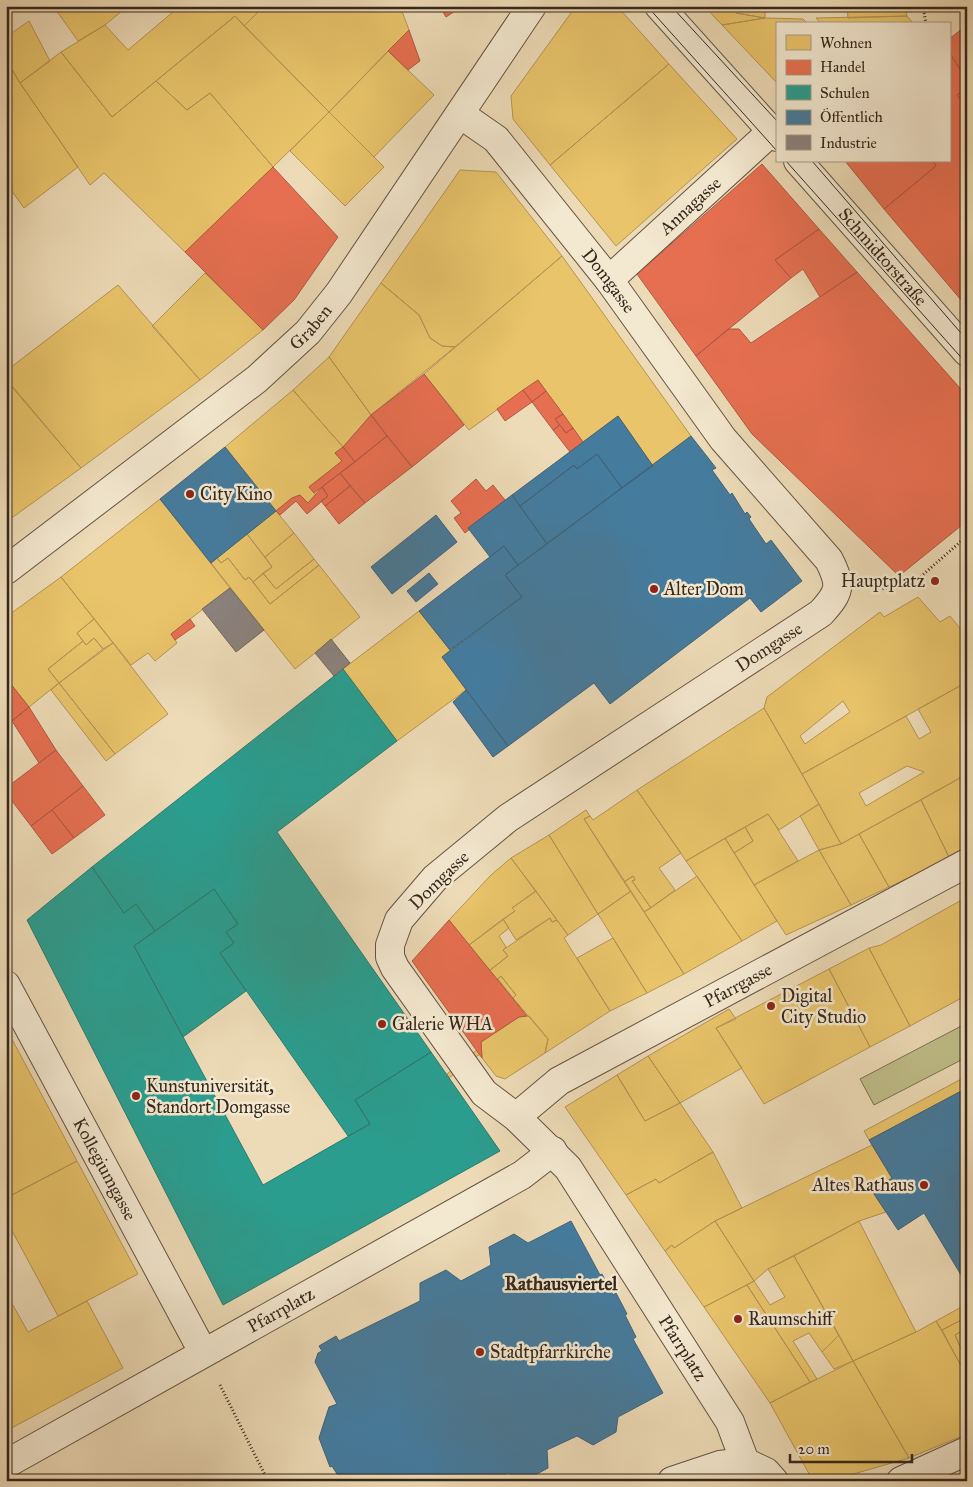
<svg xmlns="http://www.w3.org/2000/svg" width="973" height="1487" viewBox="0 0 973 1487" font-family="'IM FELL Great Primer',serif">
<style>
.green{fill:#bfbe89;stroke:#7a7252}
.homes{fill:#e9c46a;stroke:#b39553;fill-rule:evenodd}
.shops{fill:#e76f51;stroke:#b25941}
.schools{fill:#2a9d8f;stroke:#2e7a6c}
.public{fill:#457b9d;stroke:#406276}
.industry{fill:#8a817c;stroke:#71665f}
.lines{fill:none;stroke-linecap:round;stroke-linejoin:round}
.pedestrian-casing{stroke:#645443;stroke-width:30}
.minor-casing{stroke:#645443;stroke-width:30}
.tertiary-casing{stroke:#645443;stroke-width:30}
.path{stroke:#36271c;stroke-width:3;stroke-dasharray:1 2.5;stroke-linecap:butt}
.pedestrian{stroke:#f3e8d0;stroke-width:28}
.minor{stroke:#f3e8d0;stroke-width:28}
.tertiary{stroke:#f3e8d0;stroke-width:28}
.tram{stroke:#36271c;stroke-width:1}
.poi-dot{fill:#8f2418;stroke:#f3e8d0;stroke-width:2}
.labels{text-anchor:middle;stroke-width:5;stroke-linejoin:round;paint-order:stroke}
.street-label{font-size:18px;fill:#36271c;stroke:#f3e8d0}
.poi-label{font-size:18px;fill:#36271c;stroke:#f3e8d0;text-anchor:start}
.neighbourhood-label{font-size:19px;font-weight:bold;fill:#36271c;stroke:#f3e8d0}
</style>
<rect width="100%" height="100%" fill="#eddbb7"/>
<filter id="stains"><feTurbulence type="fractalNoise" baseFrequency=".004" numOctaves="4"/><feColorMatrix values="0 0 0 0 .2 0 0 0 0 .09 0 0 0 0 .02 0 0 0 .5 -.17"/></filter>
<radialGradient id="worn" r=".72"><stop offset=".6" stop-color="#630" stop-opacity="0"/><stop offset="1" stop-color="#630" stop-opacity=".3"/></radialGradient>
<!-- green -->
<path class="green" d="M967 1023V1057L874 1105 860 1079Z"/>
<!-- homes -->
<path class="homes" d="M62 6H128L105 25 78 41 56 10Z
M180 6H264L244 26 235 16 112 117 61 52 105 25 128 50Z
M264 6H400L409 30 329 112 244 26Z
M576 6H617L669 64 550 165 513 119 511 96Z
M704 6H735L736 13 765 18 722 25Z
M735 6H765V18L736 13Z
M847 6H905L907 16 848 18Z
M235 16 329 112 273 167 210 93 187 110 156 81Z
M907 16 914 24H821L816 18Z
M765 18 803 19 808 24H777V83L722 25Z
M29 21 50 61 20 83 6 61V37Z
M388 51 434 95 374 157 329 112Z
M61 52 112 117 156 81 187 110 210 93 273 167 185 252 104 173 90 185 20 83Z
M7 60 20 83 78 167 24 208 6 183Z
M669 64 737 139 616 246 550 165Z
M329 112 384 167 345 206 290 151Z
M460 170 496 172 562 256 455 347 442 346 430 338 419 315 381 283Z
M562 256 691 436 653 466 618 416 583 442 538 380 469 430 424 374Z
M205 273 263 330 200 380 152 326Z
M381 283 419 315 430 338 442 346 455 347 371 415 329 357Z
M118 285 200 380 81 468 6 380V371Z
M329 357 371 415 343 447 293 390Z
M13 387 81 468 13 517 6 507V392Z
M293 390 343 447 335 453 342 461 309 487 317 496 308 503 300 495 292 498 276 511 225 447Z
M160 499 230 588 171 634 177 643 155 661 148 653 131 665 61 577Z
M6 507 13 517 6 522Z
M276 511 294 533 265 557 247 534Z
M294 533 314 559 276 589 263 573 272 567 265 557Z
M247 534 272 567 253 582 249 577 245 580 228 558 221 563 217 558Z
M217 558 221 563 228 558 245 580 249 577 270 604 319 565 360 617 295 669 211 563Z
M314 559 319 565 270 604 253 582 263 573 276 589Z
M61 577 94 619 77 633 83 641 48 669 59 683 29 707 6 678V617Z
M918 597 940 622 950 616 967 637V682L802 774 764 708 767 697 880 612 884 617ZM843 701 850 712 805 744 800 736Z
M419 611 450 650 442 657 466 690 397 741 343 669Z
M94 619 113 643 103 649 94 638 86 645 77 633Z
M94 638 103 649 59 683 48 669 83 641 86 645Z
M113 643 168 714 115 754 59 683Z
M967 682V774L841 844 802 774 906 716 919 739 931 732 918 709ZM907 766 924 772 866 806 859 793Z
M59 683 115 754 106 761 51 690Z
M764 708 819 804 779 830 768 814 686 861 637 790Z
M967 774V850L950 859 921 800Z
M637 790 681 853 659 868 675 890 651 908 632 881 635 880 633 876 624 882 584 819 590 816 593 820Z
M921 800 950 859 889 887 859 834Z
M819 804 841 844 819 850 800 816Z
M586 810 590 816 584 819 631 891 598 914 549 835Z
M768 814 798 861 754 885 734 853 753 841 745 827Z
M745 827 753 841 734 853 725 838Z
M859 834 889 887 851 905 819 850 841 844Z
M549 835 598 914 568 935 511 858Z
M725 838 777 921 742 941 686 861Z
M819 850 851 905 786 935 754 885Z
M511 858 536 891 512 908 515 911 469 945 449 920 491 875Z
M633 876 635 880 632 881 651 908 644 912 624 882Z
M697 876 742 941 684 974 644 912Z
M536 891 557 920 552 922 550 918 516 940 503 919 515 911 512 908Z
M631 891 684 974 647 993 598 914Z
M967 897V995L910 1026 869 948 881 945Z
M550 918 552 922 557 920 568 935 564 938 610 1011 545 1053 548 1039 513 998 516 995 501 976 496 980 489 971 508 956 503 950Z
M503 919 509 928 499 936 506 947 503 950 508 956 489 971 469 945Z
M613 938 647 993 610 1011 577 958Z
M869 948 910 1026 870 1047 829 969Z
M829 969 870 1047 764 1104 716 1028Z
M501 976 516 995 513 998 498 979Z
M729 1009 736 1019 716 1028 742 1068 680 1103 648 1056Z
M527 1016 530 1017 548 1039 545 1053 505 1079 496 1076 482 1058 481 1042 519 1017Z
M6 1028 77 1161 6 1198Z
M477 1050 480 1054 449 1078 447 1074Z
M648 1056 680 1103 645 1121 617 1075Z
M617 1075 645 1121 680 1103 713 1152 659 1183 656 1179 626 1195 565 1107Z
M967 1076V1088L869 1140 864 1131Z
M872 1145 892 1178 872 1191 886 1212 859 1221 768 1269 754 1281 715 1221Z
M713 1152 742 1208 715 1221 674 1248 672 1245 665 1251 626 1195 656 1179 659 1183Z
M77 1161 138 1274 58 1316 10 1227 6 1229V1198Z
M715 1221 754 1281 704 1307 665 1251 672 1245 674 1248Z
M859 1221 916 1332 853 1361 794 1256Z
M794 1256 839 1335 822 1352 809 1333 793 1341 817 1379 810 1382 747 1285 754 1281 770 1305 785 1297 768 1269Z
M747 1285 810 1382 770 1403 704 1307Z
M6 1293 28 1332 87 1301 123 1368 6 1431Z
M967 1304V1317L942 1330 936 1321Z
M967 1317V1328L955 1335 966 1360 960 1364 942 1330Z
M936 1321 967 1376V1434L909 1458 853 1361 916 1332Z
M967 1328V1376L960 1364 966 1360 955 1335Z
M839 1335 853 1361 834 1369 822 1352Z
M853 1361 909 1458 829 1481H813L770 1403Z
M967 1473V1481H952Z"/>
<!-- shops -->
<path class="shops" d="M429 6H463L446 17 440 7 433 12Z
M967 25V80L949 52V39Z
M409 30 420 61 408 70 388 51Z
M949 52 967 80V88L957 95 967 108V119L964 122 967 125V210L960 217 967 225V307L884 209 936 166 933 161H949Z
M967 88V108L957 95Z
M845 161H933L936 166 884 209Z
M762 164 819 229 775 260 791 278 696 356 637 274Z
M273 167 338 237 294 300 263 330 185 252Z
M819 229 857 272 820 297 803 269 791 278 775 260Z
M857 272 967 396V521L899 576 752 434 696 356 728 329H739L751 343Z
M424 374 464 425 412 467 371 415Z
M538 380 546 391 532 402 523 390Z
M523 390 532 402 505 421 497 409Z
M546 391 563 414 555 419 560 425 553 430 532 402Z
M563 414 573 428 566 433 555 419Z
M371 415 387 436 355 462 343 447Z
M560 425 566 433 573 428 583 442 570 452 553 430Z
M387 436 412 467 365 503 340 473Z
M343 447 355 462 314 493 309 487 342 461 335 453Z
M340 473 350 486 325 506 321 501 328 496 322 487Z
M476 479 486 491 493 485 505 500 465 533 454 518 461 513 451 501Z
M350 486 365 503 339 524 325 506Z
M322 487 328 496 307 514 296 501 280 515 276 511 292 498 300 495 308 503Z
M190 619 195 626 175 640 171 634Z
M6 678 29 707 6 726Z
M29 707 56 750 39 763 12 721Z
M56 750 83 786 31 826 6 793V788Z
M83 786 105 815 74 838 52 810Z
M52 810 74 838 52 854 31 826Z
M449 920 527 1016 519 1017 481 1042 482 1058 412 961Z"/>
<!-- schools -->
<path class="schools" d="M343 669 397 741 277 832 431 1052 355 1100 370 1124 348 1136 220 953 234 943 226 932 238 924 214 889 155 931 136 904 124 913 92 867Z
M92 867 124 913 136 904 155 931 134 946 263 1185 370 1124 355 1100 431 1052 500 1151 223 1305 27 920Z
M214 889 238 924 226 932 234 943 220 953 246 991 183 1037 134 946Z"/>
<!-- public -->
<path class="public" d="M618 416 653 466 622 488 597 454 577 469 574 465 520 506 512 495Z
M691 436 716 468 712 470 730 495 732 493 745 514 747 512 751 517 749 519 766 544 771 540 802 581 761 612 750 598 610 704 594 683 508 746 442 657 522 597 505 575Z
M225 447 276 511 211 563 160 499Z
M597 454 622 488 547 544 520 506 574 465 577 469Z
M512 495 547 544 518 565 504 546 490 557 468 528Z
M436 515 457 542 392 594 371 567Z
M504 546 518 565 505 575 522 597 450 650 419 611Z
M429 573 438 584 416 602 407 591Z
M466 690 508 746 493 757 453 702Z
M967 1088V1285L924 1213 898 1230 872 1191 892 1178 869 1140Z
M571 1221 600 1275 602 1274 613 1295 616 1293 627 1314 625 1315 636 1337 633 1339 663 1393 618 1417 616 1432 593 1445 577 1436 547 1450 548 1468 524 1481H519L508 1473 492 1481H392L389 1474 375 1481H354L337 1474 332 1466 330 1467 319 1438 329 1407 337 1404 315 1362 318 1353 322 1351 319 1346 336 1336 339 1341 420 1301V1283L446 1270 461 1281 491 1265 489 1247 514 1234 528 1243Z"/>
<!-- industry -->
<path class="industry" d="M230 588 264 630 236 652 202 609Z
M331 639 350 663 334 676 315 653Z"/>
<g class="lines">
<!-- pedestrian casing -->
<g class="pedestrian-casing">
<g id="pedestrian">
<path d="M659 6 777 137"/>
<path id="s1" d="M798 161 967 352"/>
<path id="s2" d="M609 280 772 131"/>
<path id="s3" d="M516 1117 559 1081 967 863"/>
<path d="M901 1481 967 1451"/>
</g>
</g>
<!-- minor casing -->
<g class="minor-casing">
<g id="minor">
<path id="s4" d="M460 114 496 139 609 280 723 439 829 560C842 586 840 592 821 613L508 818 435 878 399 920 390 945V957L395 968 484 1093 516 1117 568 1168 730 1422 745 1462"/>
<path id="s5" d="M6 985 203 1352"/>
<path d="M745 1462 766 1472 774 1481"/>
<path id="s6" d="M6 1464 522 1175 553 1151"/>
<path d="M672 1481 720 1465 745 1462"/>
</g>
</g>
<!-- tertiary casing -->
<g class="tertiary-casing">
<g id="tertiary">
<path id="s7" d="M6 570 257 379 308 332 339 293 532 6"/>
</g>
</g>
<!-- path -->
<path class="path" d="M923 6 926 24
M872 589 909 587 967 536
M220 1385 268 1481"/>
<!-- pedestrian -->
<use href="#pedestrian" class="pedestrian"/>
<!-- minor -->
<use href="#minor" class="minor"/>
<!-- tertiary -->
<use href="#tertiary" class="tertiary"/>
<!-- tram -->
<path class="tram" d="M647 6 777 151
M671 6 777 121
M786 161 967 364
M812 161 967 340"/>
</g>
<!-- markers -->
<g class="poi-dot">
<circle cx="190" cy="494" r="5"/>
<circle cx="935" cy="581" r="5"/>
<circle cx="654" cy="589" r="5"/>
<circle cx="771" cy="1006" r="5"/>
<circle cx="382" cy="1024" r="5"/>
<circle cx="136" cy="1096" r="5"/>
<circle cx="924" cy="1185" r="5"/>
<circle cx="738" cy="1319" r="5"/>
<circle cx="480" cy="1352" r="5"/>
</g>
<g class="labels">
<!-- street labels -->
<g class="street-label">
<text dy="6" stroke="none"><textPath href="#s2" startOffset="110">Annagasse</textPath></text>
<text dy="6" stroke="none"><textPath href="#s1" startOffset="128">Schmidtorstraße</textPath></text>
<text dy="6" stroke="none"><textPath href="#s4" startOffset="225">Domgasse</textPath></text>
<text dy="6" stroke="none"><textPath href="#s7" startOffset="390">Graben</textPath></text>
<text transform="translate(769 647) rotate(-33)" y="6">Domgasse</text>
<text transform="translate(439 880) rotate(-44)" y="6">Domgasse</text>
<text dy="6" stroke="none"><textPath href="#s3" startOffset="259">Pfarrgasse</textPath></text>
<text dy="6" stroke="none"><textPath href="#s5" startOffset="209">Kollegiumgasse</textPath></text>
<text dy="6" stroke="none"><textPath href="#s6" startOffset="315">Pfarrplatz</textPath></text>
<text dy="6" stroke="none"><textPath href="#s4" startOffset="1695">Pfarrplatz</textPath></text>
</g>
<!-- poi labels -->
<g class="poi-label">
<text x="200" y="500">City Kino</text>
<text x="925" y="587" text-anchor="end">Hauptplatz</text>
<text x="664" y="595">Alter Dom</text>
<text x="781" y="1002">Digital<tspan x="781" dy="21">City Studio</tspan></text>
<text x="392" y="1030">Galerie WHA</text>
<text x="146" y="1092">Kunstuniversität,<tspan x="146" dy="21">Standort Domgasse</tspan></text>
<text x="914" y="1191" text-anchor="end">Altes Rathaus</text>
<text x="748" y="1325">Raumschiff</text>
<text x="490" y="1358">Stadtpfarrkirche</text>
</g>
<!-- neighbourhood labels -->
<g class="neighbourhood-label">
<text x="561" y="1290">Rathausviertel</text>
</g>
</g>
<!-- margin -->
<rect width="973" height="1487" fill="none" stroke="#eddbb7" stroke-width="25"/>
<rect x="8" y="8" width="958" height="1472" fill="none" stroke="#36271c" stroke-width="2.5"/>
<rect x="12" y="12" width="948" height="1462" fill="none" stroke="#36271c"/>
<!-- legend -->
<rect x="776" y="22" width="175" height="140" fill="#f3e8d0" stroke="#a79b88"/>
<rect x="786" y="35" width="25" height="15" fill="#e9c46a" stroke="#a79b88"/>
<text x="820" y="48" font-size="15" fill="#36271c">Wohnen</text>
<rect x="786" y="60" width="25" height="15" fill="#e76f51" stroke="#a79b88"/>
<text x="820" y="72" font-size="15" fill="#36271c">Handel</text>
<rect x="786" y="85" width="25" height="15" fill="#2a9d8f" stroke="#a79b88"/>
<text x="820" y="98" font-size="15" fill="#36271c">Schulen</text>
<rect x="786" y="110" width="25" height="15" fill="#457b9d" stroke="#a79b88"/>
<text x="820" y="122" font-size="15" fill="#36271c">Öffentlich</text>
<rect x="786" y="135" width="25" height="15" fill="#8a817c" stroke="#a79b88"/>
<text x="820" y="148" font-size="15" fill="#36271c">Industrie</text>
<!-- scale -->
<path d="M790 1454v8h122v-8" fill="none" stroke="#36271c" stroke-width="2.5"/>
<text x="798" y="1454" font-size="15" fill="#36271c" stroke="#f3e8d0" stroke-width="4" paint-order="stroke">20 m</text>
<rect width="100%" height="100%" filter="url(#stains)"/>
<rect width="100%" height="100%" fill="url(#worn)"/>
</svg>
